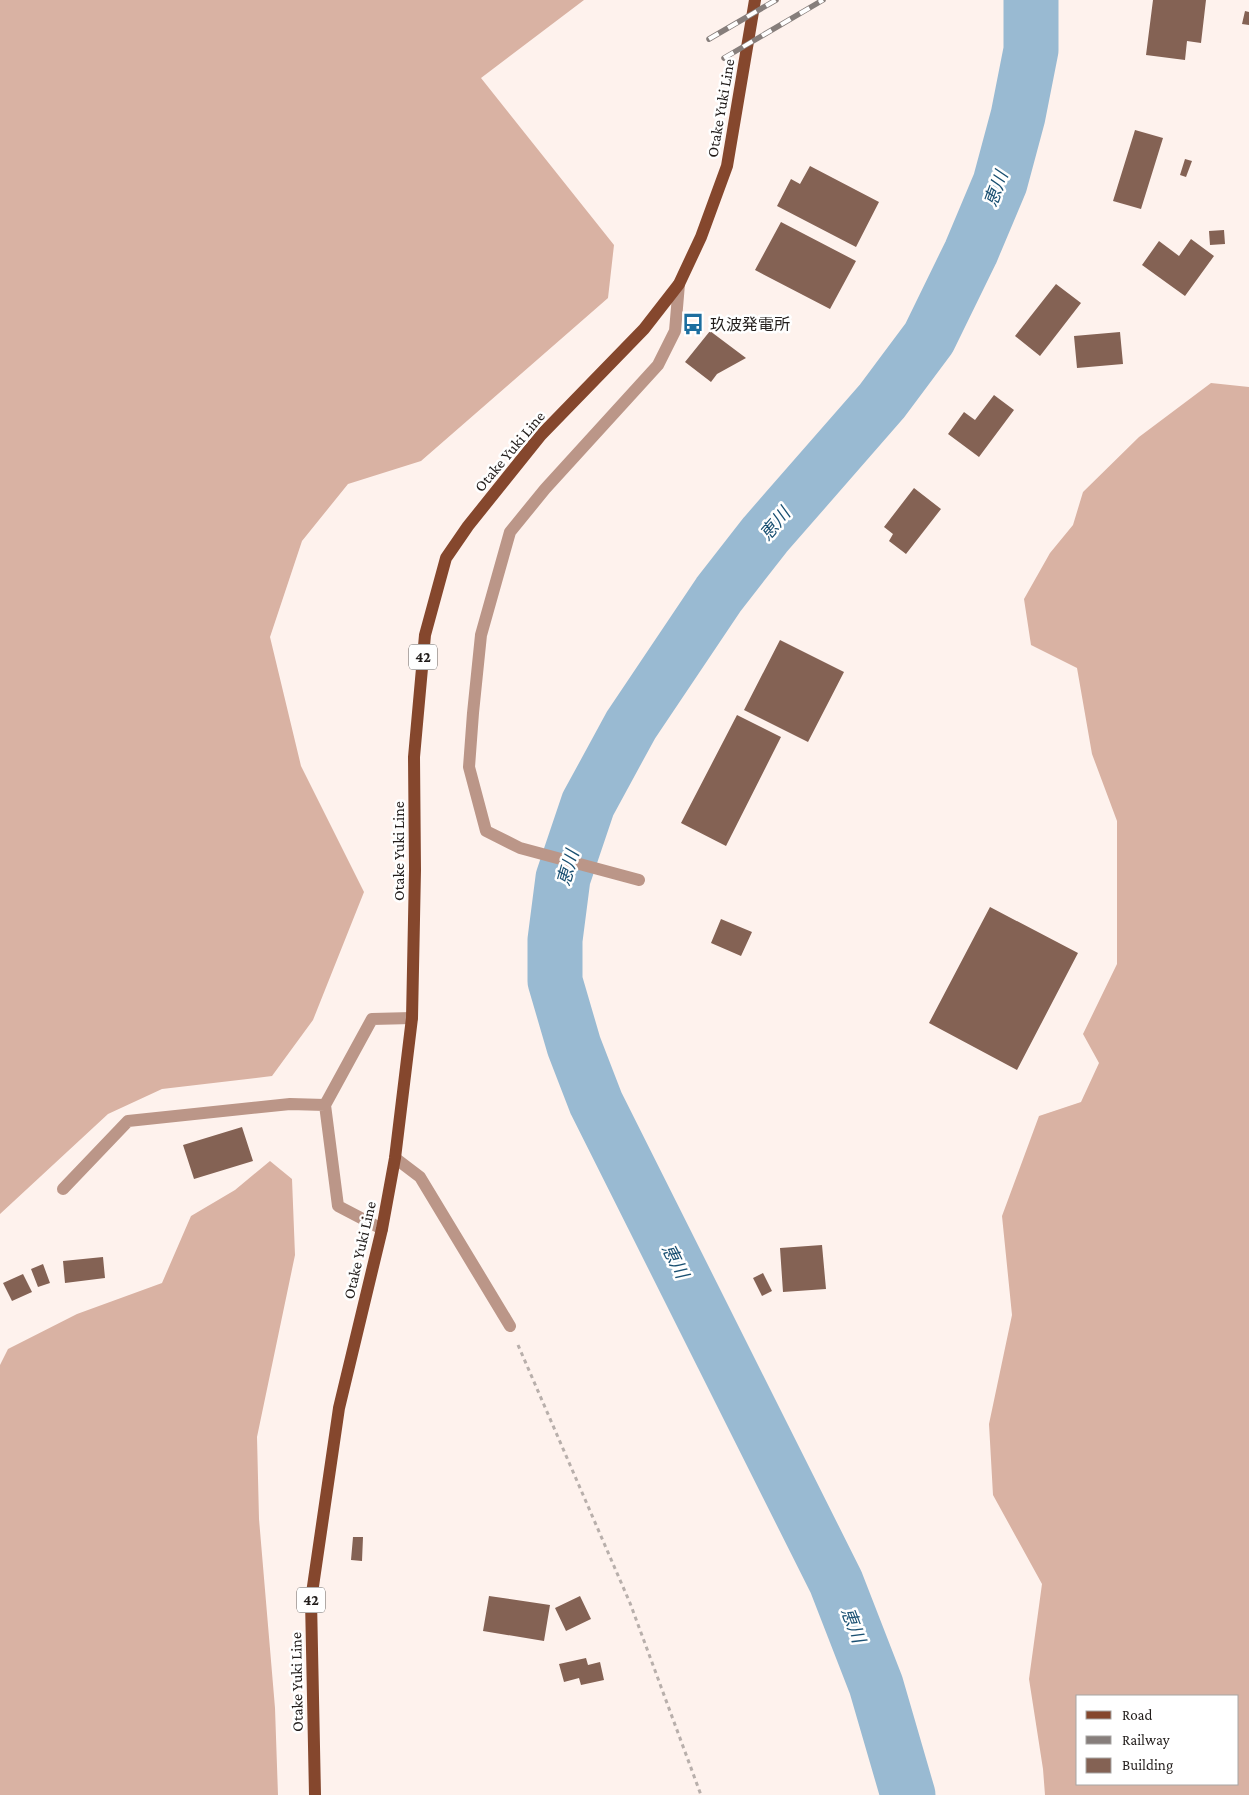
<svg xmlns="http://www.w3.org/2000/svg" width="1249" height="1795" viewBox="0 0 1249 1795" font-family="'Crimson Pro','Noto Sans JP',serif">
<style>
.forest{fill:#d9b2a3;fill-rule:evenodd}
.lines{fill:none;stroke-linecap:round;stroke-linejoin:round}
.river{stroke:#99bad2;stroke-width:55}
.building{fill:#846254}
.path{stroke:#b8afab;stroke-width:3;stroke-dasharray:4 4;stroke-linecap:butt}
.minor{stroke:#bb9688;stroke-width:12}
.major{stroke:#85472d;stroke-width:12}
.rail-casing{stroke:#867e7b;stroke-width:5.5}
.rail{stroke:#fff;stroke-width:4;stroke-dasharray:11;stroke-linecap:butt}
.labels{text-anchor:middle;stroke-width:5;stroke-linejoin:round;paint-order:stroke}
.shield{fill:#fff;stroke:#64615f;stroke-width:1}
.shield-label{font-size:15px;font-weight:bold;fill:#221d1b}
.street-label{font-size:16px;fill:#221d1b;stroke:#fff}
.poi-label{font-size:16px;fill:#221d1b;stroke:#fff;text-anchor:start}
.water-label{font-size:18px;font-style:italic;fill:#1a5072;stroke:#fff}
</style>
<rect width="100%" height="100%" fill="#fef2ed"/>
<!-- forest -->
<path class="forest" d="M0 0H584L481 78 614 245 608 298 421 461 348 484 302 541 270 637 301 766 364 892 313 1020 272 1076 162 1089 108 1114 0 1214Z
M1211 383 1249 387V1795H1045L1043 1769 1029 1679 1042 1584 993 1495 989 1424 1012 1315 1002 1216 1039 1116 1081 1102 1099 1063 1083 1034 1117 964V821L1092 754 1077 668 1031 645 1024 599 1050 553 1073 525 1083 492 1139 437ZM1078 1696H1238V1784H1078Z
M270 1161 292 1179 295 1255 257 1437 259 1519 275 1708 278 1795H0V1365L8 1349 77 1314 162 1283 191 1216 235 1190Z"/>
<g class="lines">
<!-- river -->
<path class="river" d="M908 1795 876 1685 836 1582 596 1103 574 1046 555 981V940L563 878 588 804 631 725 719 594 765 535 882 401 929 338 971 252 1000 183 1018 116 1031 50V0"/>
</g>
<!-- building -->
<path class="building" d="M1153 0H1206L1201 43 1187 41 1185 60 1146 55Z
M1245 11 1249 12V25L1242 24Z
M1135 130 1163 138 1141 209 1113 201Z
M1185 159 1192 161 1186 177 1180 175Z
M810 166 879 202 856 247 777 206 791 179 800 184Z
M781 222 856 261 830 309 755 270Z
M1224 230 1225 244 1210 245 1209 231Z
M1191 239 1214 256 1185 296 1142 265 1159 241 1179 256Z
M1056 284 1081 303 1040 356 1015 336Z
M710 331 746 358 717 374 711 382 685 362Z
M1120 332 1123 364 1077 368 1074 336Z
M994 395 1014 410 979 457 948 434 964 412 975 420Z
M914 488 941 509 906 554 889 541 893 534 884 527Z
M780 640 844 672 808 742 744 710Z
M737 715 781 737 726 846 681 823Z
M990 907 1078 953 1017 1070 929 1023Z
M721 919 752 932 741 956 711 943Z
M242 1127 253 1161 194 1179 183 1145Z
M822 1245 826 1289 783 1292 780 1248Z
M103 1257 105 1278 65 1283 63 1261Z
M43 1264 50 1283 38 1287 31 1269Z
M763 1273 772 1291 762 1296 753 1278Z
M23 1274 32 1292 12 1301 3 1283Z
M353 1537H363L362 1561 351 1560Z
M489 1596 550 1605 544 1641 483 1631Z
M580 1596 591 1619 566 1631 555 1608Z
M586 1658 588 1665 600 1662 604 1680 581 1685 579 1678 564 1682 559 1664Z"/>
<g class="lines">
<!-- path -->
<path class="path" d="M518 1345 630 1603 701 1795"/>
<!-- minor -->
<path class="minor" d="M639 880 520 848 486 831 469 767 473 713 481 635 510 532 545 489 658 365 675 331 679 284
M395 1158 420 1177 510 1326
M63 1189 128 1121 290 1104 325 1105
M382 1229 338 1206 325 1105 372 1019 412 1018"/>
<!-- major -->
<path class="major" d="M315 1795 311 1600 339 1408 382 1229 395 1158 412 1018 415 870 414 757 425 635 446 558 468 526 541 435 644 329 679 284 701 237 727 166 755 0"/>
<!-- rail casing -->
<g class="rail-casing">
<path id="rail" d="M709 39 776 0
M724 58 823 0"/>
</g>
<!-- rail -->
<use href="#rail" class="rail"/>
</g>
<!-- icons -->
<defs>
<g id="bus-bare" transform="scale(1.725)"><path d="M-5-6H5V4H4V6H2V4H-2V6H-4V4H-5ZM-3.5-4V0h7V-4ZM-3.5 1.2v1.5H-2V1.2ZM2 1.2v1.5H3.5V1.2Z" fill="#1d6e9f" stroke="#fff" stroke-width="2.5" paint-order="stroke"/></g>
</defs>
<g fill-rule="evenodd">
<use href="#bus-bare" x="693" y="324"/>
</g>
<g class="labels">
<!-- shield labels -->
<g class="shield">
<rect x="409" y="644.5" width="28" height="25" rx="4"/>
<rect x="297" y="1587.5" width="28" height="25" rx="4"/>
</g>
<g class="shield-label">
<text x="423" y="662">42</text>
<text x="311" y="1605">42</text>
</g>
<!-- street labels -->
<g class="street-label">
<text transform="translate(720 108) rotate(-80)" y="6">Otake Yuki Line</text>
<text transform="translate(509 451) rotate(-50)" y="6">Otake Yuki Line</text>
<text transform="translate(398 851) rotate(-90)" y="6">Otake Yuki Line</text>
<text transform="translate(359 1250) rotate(-77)" y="6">Otake Yuki Line</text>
<text transform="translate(296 1682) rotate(-91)" y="6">Otake Yuki Line</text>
</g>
<!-- poi labels -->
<g class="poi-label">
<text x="710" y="330">玖波発電所</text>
</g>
<!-- water labels -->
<g class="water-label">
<text transform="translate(996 189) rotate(-70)" y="6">恵川</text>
<text transform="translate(775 524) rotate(-50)" y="6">恵川</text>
<text transform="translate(568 868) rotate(-74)" y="6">恵川</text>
<text transform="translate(675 1261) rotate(63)" y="6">恵川</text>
<text transform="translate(853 1625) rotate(69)" y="6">恵川</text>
</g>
</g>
<!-- legend -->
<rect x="1076" y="1695" width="162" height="90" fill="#ffffff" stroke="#a7a5a4"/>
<rect x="1086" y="1711" width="25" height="8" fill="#85472d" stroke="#a7a5a4"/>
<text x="1122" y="1720" font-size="15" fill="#221d1b">Road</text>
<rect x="1086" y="1736" width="25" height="8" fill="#867e7b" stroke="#a7a5a4"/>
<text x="1122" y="1745" font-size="15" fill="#221d1b">Railway</text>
<rect x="1086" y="1758" width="25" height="15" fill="#846254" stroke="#a7a5a4"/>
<text x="1122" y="1770" font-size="15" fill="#221d1b">Building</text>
</svg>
